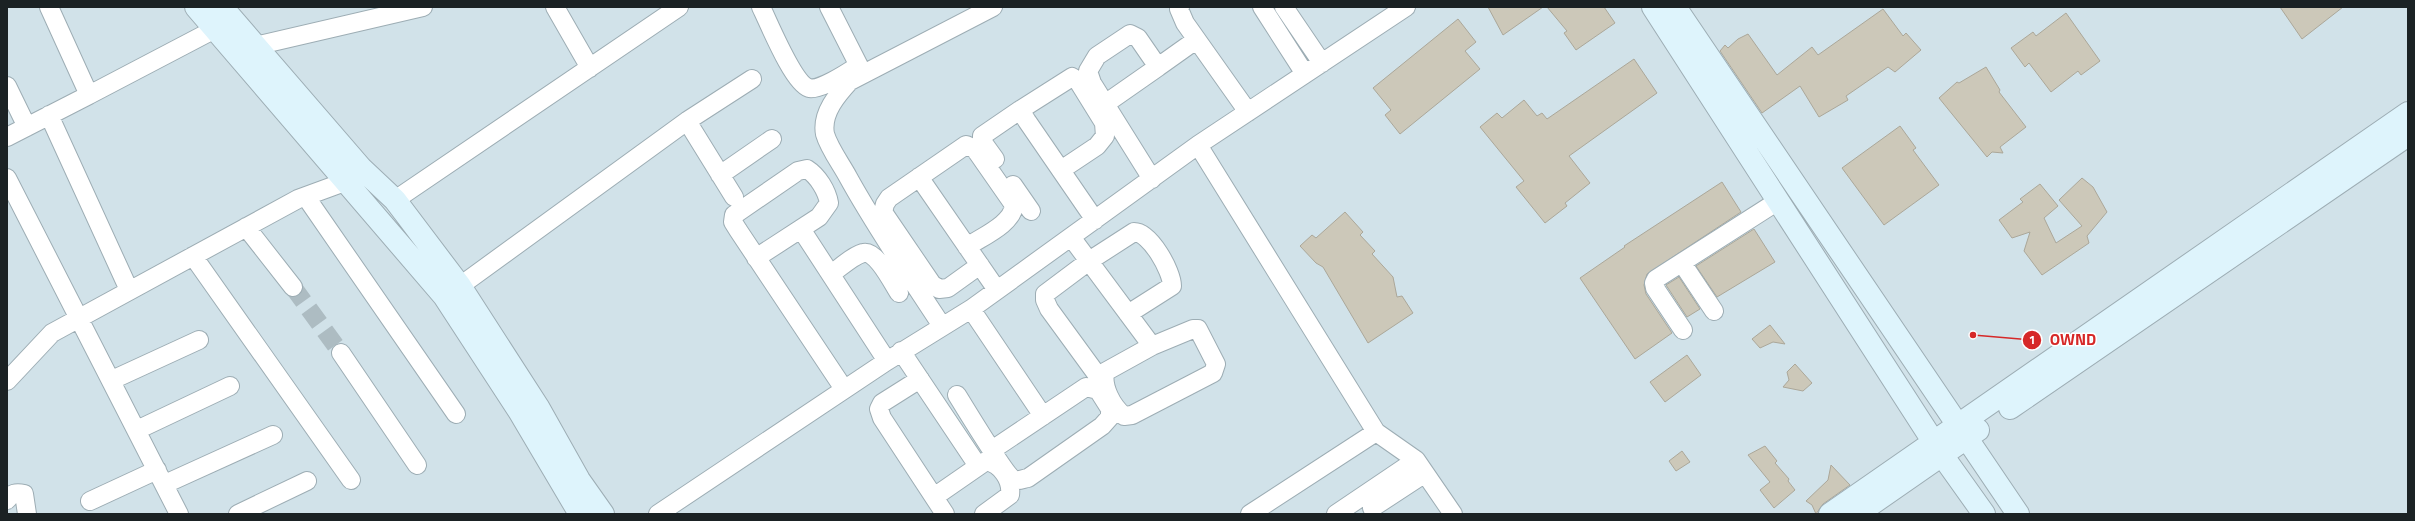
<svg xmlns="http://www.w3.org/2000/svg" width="2415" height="521" viewBox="0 0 2415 521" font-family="'Titillium Web',sans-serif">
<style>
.building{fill:#ccc8b9;stroke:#aba799}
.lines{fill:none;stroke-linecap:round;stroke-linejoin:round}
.street-tunnel{stroke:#adbcc2;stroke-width:18;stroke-dasharray:18 9;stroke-linecap:butt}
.street-casing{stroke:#9dadb4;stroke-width:20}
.secondary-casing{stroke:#9dadb4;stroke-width:24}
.street{stroke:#fff;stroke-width:18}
.secondary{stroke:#def4fc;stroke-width:22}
.leader{fill:none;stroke:#d62828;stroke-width:1.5}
.callout-dot{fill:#d62828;stroke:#fff;stroke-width:1.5}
.mark-label{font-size:12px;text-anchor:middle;font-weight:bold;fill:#fff}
.callout-label{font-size:16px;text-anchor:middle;font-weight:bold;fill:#d62828;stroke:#fff;stroke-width:3;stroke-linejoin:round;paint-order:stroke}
</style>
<rect width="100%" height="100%" fill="#d1e2e9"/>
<!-- building -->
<path class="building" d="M1488 7H1543L1503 35Z
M1547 7H1604L1615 23 1576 50 1564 33 1567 31Z
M2280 7H2343L2302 39Z
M1883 9 1903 36 1906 33 1921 50 1895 72 1888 67 1846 96 1848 100 1819 117 1800 86 1762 113 1720 51 1725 45 1728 48 1738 39 1748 34 1777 75 1812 47 1818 55Z
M2066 13 2100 61 2081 75 2078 71 2051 92 2029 63 2025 67 2011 48 2033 32 2036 36Z
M1458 19 1476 42 1465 51 1480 69 1400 134 1385 115 1391 110 1373 88Z
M1634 59 1657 93 1569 156 1590 183 1565 203 1567 206 1545 223 1516 187 1524 181 1480 127 1497 113 1502 118 1524 100 1537 116 1542 113 1547 119Z
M1986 67 2000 90 1999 92 2026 127 2000 147 2003 153 1992 152 1987 157 1939 98 1957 82 1959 83Z
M1900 126 1916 148 1913 150 1939 185 1884 225 1842 168Z
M2082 178 2093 187 2107 212 2087 236 2089 243 2042 275 2024 251 2030 232 2012 238 1999 220 2023 202 2020 199 2040 184 2058 206 2044 218 2056 243 2082 226 2059 200Z
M1722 182 1741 212 1647 274 1644 285 1646 294 1672 333 1635 359 1580 278 1625 247 1624 246Z
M1345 212 1363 232 1360 235 1375 251 1372 254 1393 277 1397 297 1402 296 1413 313 1368 343 1323 267 1316 263 1300 246 1312 235 1316 238Z
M1754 229 1775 262 1717 297 1696 266Z
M1679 277 1700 309 1687 317 1666 285Z
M1770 325 1785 344 1773 342 1760 348 1752 339Z
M1687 355 1701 375 1665 402 1650 382Z
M1795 364 1812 383 1803 391 1783 387 1789 380 1787 372Z
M1765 446 1777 461 1775 463 1789 479 1788 481 1795 490 1774 508 1760 490 1770 482 1748 455Z
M1682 451 1690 462 1676 471 1669 461Z
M1831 465 1850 485 1823 504 1816 514 1812 505 1806 501 1828 480Z"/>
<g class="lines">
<!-- street-tunnel -->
<path class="street-tunnel" d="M293 287 341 353"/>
<!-- street casing -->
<g class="street-casing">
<path id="street" d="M555 7 590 68
M761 7C769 23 793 83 809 88 819 91 847 73 856 67
M829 7 859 66
M1180 7 1179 9 1185 23 1248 112
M1262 7 1305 74
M1284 7 1322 63
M255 46 423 7
M7 86 27 127
M89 95 215 29
M1105 104 1158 67
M49 115 129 290
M687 121 734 197
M7 137 89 95 49 7
M1198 145 1376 432 1416 460 1453 514
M995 159 982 141V136L1020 110
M1061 170 1097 146 1105 136 1104 123 1078 81 1072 77 1020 110 1027 121 1095 220
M720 175 772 139
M919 177 997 290
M7 178 179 514
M1152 179 1092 83 1088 71 1097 56 1130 34 1138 38 1158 67 1196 40
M1013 185 1031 211
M306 197 456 414
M395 200 679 7
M246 227 293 287
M801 229 887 361
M1071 237 1152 346
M967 247C981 237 1013 224 1014 205L975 149 966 145 889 198 885 204 883 212 932 284 939 289 948 288 980 265
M193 256 351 480
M756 258 819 217 829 203C827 191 818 176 807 169L798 171 734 215 733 222 738 230 844 389
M1682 263 1714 311
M831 274C840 268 852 256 863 253 876 249 893 284 899 293
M460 286 687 121 752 79
M971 309 1043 416
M942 326C910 277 876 228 848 177 841 164 829 148 825 134 821 113 838 94 850 81L993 7
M1193 329H1198L1216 364 1213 373 1132 415 1124 416C1112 406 1102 387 1105 372L1152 346Z
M1683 330 1655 288 1654 283 1656 279 1778 201
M901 351 978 466
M341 353 417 465
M920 379 882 403 879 409 882 418 945 514
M112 380 199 340
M7 381 52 333 298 199 358 177
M1103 383 1049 309 1045 300V294L1089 261 1134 232C1150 232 1172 271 1172 286L1128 314
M957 395C965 408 1005 474 1013 479 1018 482 1022 479 1028 478L1102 426 1110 417V409L1098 390 1086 387 992 450
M137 430 230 386
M165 484 273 435
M934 497 986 461C1001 464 1012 480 1010 495L984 514
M7 500C12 493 16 492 24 494L27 514
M90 501 157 470
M1372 508 1424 474
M238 514 307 481
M658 514 887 361 971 309 1198 145 1406 7
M1250 514 1376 432
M1336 514 1416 460"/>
</g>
<!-- secondary casing -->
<g class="secondary-casing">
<path id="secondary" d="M196 7 444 296 519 411 580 514
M222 7 361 168 395 200 460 286 538 407 579 480 603 514
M1653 7 1942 455 1984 514
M1675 7 2018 514
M2010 408 2408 135
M1830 514 2408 113
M1857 514 1978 430"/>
</g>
<!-- street -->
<use href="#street" class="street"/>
<!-- secondary -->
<use href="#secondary" class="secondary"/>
</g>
<!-- callouts -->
<path class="leader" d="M1973 335L2032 340"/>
<g class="callout-dot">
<circle cx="1973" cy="335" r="4"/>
<circle cx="2032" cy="340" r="10"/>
</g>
<g class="mark-label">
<text x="2032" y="344">1</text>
</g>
<g class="callout-label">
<text x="2073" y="345">OWND</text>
</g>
<!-- border -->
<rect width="2415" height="521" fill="none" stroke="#1b2224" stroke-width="16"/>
</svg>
